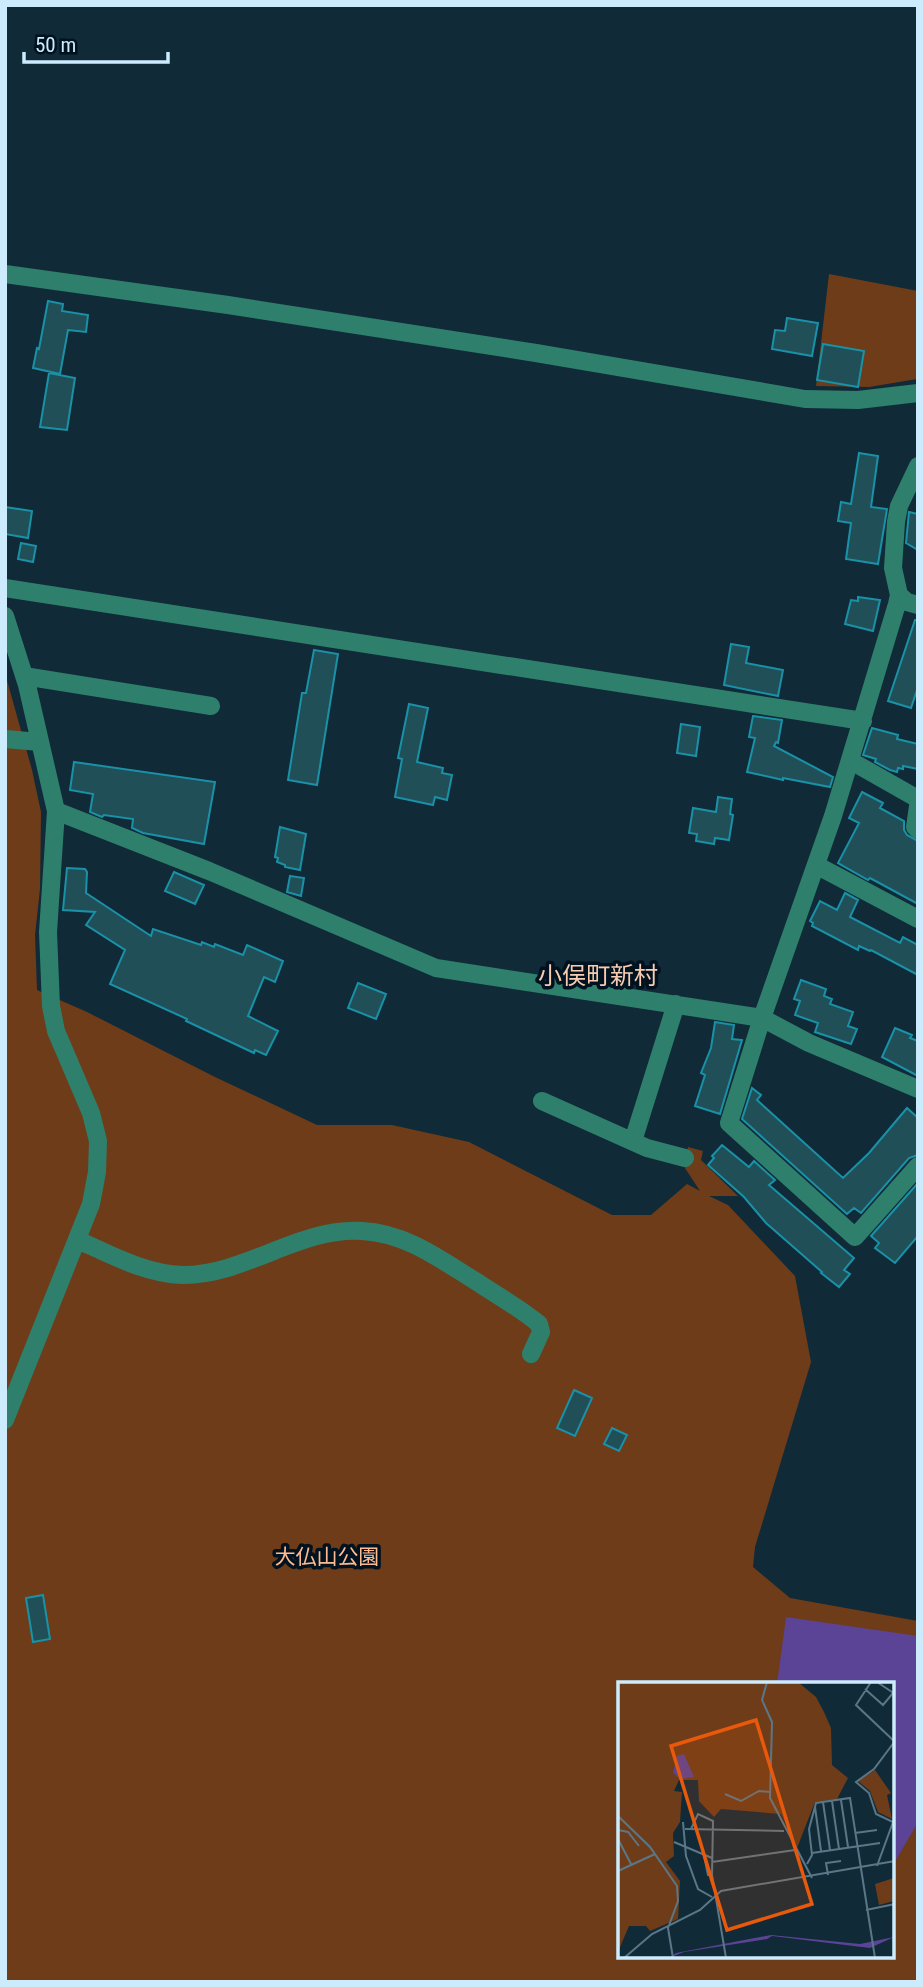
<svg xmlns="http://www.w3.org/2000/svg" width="923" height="1987" viewBox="0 0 923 1987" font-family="'Roboto Condensed','Noto Sans JP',sans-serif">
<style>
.green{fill:#6e3c18;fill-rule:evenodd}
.water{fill:#5b4395}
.building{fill:#214f58;stroke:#1991a7;stroke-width:2}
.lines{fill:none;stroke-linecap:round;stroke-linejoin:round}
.minor{stroke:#2e806c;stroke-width:18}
.labels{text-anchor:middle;stroke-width:7;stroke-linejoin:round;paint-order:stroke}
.park-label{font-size:21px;fill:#febb90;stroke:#00121f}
.quarter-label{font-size:24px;fill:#f7ccb2;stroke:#00121f}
.inset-road{fill:none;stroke:#5b7787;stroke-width:2}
.view{fill:#e8590c;fill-opacity:0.15;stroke:#e8590c;stroke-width:3.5}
.inset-edge{fill:none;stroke:#ccebfd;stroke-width:3.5}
</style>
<rect width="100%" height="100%" fill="#102a38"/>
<!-- green -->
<path class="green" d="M829 274 918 291 917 379 869 387 816 386Z
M5 673 32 770 41 812 40 889 35 935 37 990 87 1012 215 1077 317 1125H392L469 1142 612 1215H651L687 1184 700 1191 683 1165 688 1147 703 1151 701 1160 738 1196H709L728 1205 795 1276 811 1362 755 1547 753 1567 790 1598 918 1621V1982H5ZM620 1684H893V1957H620Z"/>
<!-- water -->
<path class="water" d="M786 1617 918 1636V1822L893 1865V1684H777Z"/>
<!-- building -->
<path class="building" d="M48 301 63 304 62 311 88 315 86 332 68 330 60 374 33 368 37 348 39 349Z
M787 318 818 323 812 356 772 349 775 330 785 331Z
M823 344 864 351 858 387 817 380Z
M49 373 75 378 67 430 40 427Z
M859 453 878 456 871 507 887 509 878 564 846 559 851 523 838 521 841 502 851 504Z
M5 507 32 511 28 538 5 534Z
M909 512 918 514V550L906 543Z
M21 543 36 546 33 562 18 559Z
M858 597 880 600 873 631 845 624 851 600 858 601Z
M915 620H918V687L911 708 888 701Z
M731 644 749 647 746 663 783 670 778 696 724 685Z
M314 650 338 654 317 785 288 780 302 693H306Z
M409 704 428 708 417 762 443 768 442 773 452 775 447 800 435 797 433 805 395 797 402 759 398 758Z
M753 716 782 720 778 743 776 742 774 746 833 777 830 787 783 778V780L747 772 755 738 749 737Z
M681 724 700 727 696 756 677 753Z
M872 728 898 735 897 739 918 744V769L903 766V769L898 768 897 772 890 770 875 762 876 759 863 755Z
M74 762 215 782 204 844 143 833 132 828 133 819 104 815 102 817 90 812 93 794 70 790Z
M862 792 883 803 880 808 904 821V830L907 835 918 841V904L870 878 868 880 838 863 859 823 849 818Z
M718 797 732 799 730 814 733 815 729 840 715 838 714 844 696 841 697 834 689 833 693 808 716 812Z
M280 827 306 834 300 870 285 867V865L277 862 278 858 275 857Z
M67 868 85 869 87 872 86 893 151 936 153 929 201 945 202 942 214 947 215 944 243 955 247 945 283 961 275 982 264 977 248 1016 278 1031 266 1055 255 1050 254 1053 186 1021 187 1019 110 984 125 950 86 925 95 912 63 910Z
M174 872 204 885 195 904 165 891Z
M290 876 304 878 301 896 287 892Z
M845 893 858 900 850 917 900 943 903 937 918 945V975L871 950 870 951 859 946 858 950 812 926 813 923 810 921 820 901 837 910Z
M801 980 826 989 824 996 832 999 830 1004 853 1012 848 1026 857 1029 851 1044 815 1032 818 1023 795 1015 800 1001 794 999Z
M358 983 386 994 376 1019 348 1008Z
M715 1022 734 1025 732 1039 742 1040 720 1114 695 1106 705 1075 701 1073 711 1048Z
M895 1028 912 1035 910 1038 918 1041V1076L882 1057Z
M752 1088 761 1095 757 1100 843 1178 869 1153 907 1108 918 1118V1155L909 1158 861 1213 854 1208 847 1214 742 1119Z
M722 1145 749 1167 754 1161 775 1180 769 1185 854 1258 844 1270 850 1274 839 1287 821 1273 822 1272 766 1223 744 1197 708 1165 714 1158 712 1156Z
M918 1183V1236L895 1263 875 1248 879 1243 871 1236Z
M574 1390 592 1398 575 1436 557 1428Z
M612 1428 627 1435 619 1451 604 1444Z
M43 1595 50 1639 33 1642 26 1598Z"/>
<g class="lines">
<!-- minor -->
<path class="minor" d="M5 274 228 305 536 353 805 399 858 400 918 393
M918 466 899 506 896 522 893 568 899 595 897 604 833 816 762 1018 729 1123 855 1237 918 1166
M5 588 863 721
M899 595 907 602 918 605
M5 616 27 685 56 811 48 932 51 1006 56 1031 91 1113 98 1141 97 1172 91 1204 5 1420
M24 676 211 706
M5 739 40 742
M851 761 918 799
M918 806 915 827 918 830
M56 811 209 871 436 968 762 1018 809 1043 918 1089
M816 865 918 919
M542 1101 647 1148 685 1158
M633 1141 676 1004
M78 1240C111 1255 146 1274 183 1275 246 1275 299 1227 362 1231 406 1233 441 1260 477 1282 498 1296 520 1308 539 1324L541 1332 531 1354"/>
</g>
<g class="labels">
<!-- park labels -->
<g class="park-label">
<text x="327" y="1564">大仏山公園</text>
</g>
<!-- quarter labels -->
<g class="quarter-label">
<text x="598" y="984">小俣町新村</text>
</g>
</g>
<!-- overview -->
<g transform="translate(618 1682)">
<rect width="276" height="276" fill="#102a38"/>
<path d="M0 0H180L198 15 206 30 213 46 214 83 230 96 219 117 197 120 179 166 163 132 103 127 96 135 81 119 80 98H61L56 109 64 110 62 140 55 151 56 174 48 180 62 199 60 237 32 249 28 244H11L0 270ZM257 88 273 111 269 113 274 137 260 130 252 109 240 99ZM276 196V219L261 223 257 202Z" fill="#6e3c18"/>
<path d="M66 72 76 95 62 97 55 91 59 74ZM153 253 242 262 276 255 252 266 154 254 149 257 143 258 66 270 51 276 58 271Z" fill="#5b4395"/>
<path class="inset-road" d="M149 0 144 18 154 40 152 116 194 196M253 0 238 23 277 60M259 0 277 12M247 7 265 23 275 11M107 112 123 119 141 109 152 110M223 118 230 165M214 119 221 167M205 120 212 168M197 125 203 169M0 134 32 165 59 204 60 219 50 246 55 276M65 140 68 174 80 207 94 215M67 147 166 149M73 147 80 132 95 139 94 193 108 276M0 148 10 150 21 164M237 151 259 148M0 157 13 182M56 160 94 176M194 171 262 161M86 174 90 193H94M94 180 177 168M189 182 194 173 191 147 198 121 232 116 257 276M259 184 275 140 258 132 251 111 238 100 256 87 277 59M0 189 37 172M210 193 208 181 223 179M248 228 277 222M6 276 34 252 82 228 103 209 277 179"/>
<path class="view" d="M138 38 194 222 109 248 53 64Z"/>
<rect width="276" height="276" class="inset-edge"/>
</g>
<!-- border -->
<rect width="923" height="1987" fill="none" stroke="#ccebfd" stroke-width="14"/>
<!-- scale -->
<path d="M24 52v10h144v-10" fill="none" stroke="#ccebfd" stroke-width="3.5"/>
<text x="35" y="52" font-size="21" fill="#ccebfd" stroke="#00121f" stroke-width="5" paint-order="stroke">50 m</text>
</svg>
